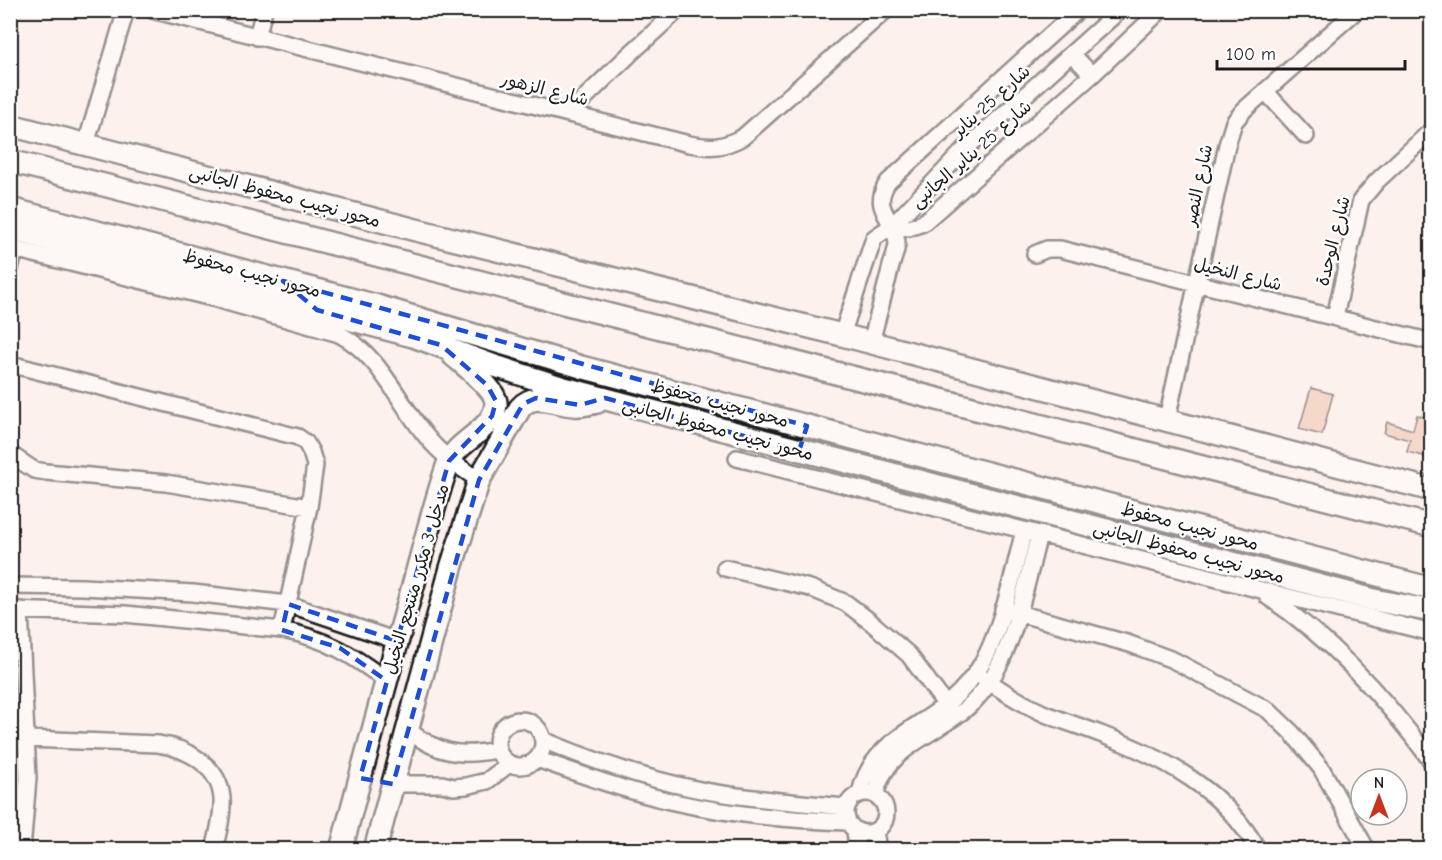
<svg xmlns="http://www.w3.org/2000/svg" width="1442" height="860" viewBox="0 0 1442 860" font-family="'Comic Neue','Playpen Sans Arabic',sans-serif">
<style>
.building{fill:#efbaa1;stroke:#1c1c1c;stroke-width:1.5}
.lines{fill:none;stroke-linecap:round;stroke-linejoin:round}
.street-casing{stroke:#1c1c1c;stroke-width:20}
.secondary-casing{stroke:#1c1c1c;stroke-width:26}
.street{stroke:#fff;stroke-width:15}
.secondary{stroke:#fff;stroke-width:21}
.marked{fill:none;stroke:#1d4ed8;stroke-width:4.5;stroke-dasharray:12 8;stroke-linejoin:round}
.labels{text-anchor:middle;stroke-width:5;stroke-linejoin:round;paint-order:stroke}
.street-label{font-size:18px;fill:#1c1c1c;stroke:#fff}
</style>
<rect width="100%" height="100%" fill="#fcf1ec"/>
<filter id="ink" filterUnits="userSpaceOnUse"><feTurbulence type="fractalNoise" baseFrequency=".0167" numOctaves="2"/><feDisplacementMap in="SourceGraphic" scale="12" xChannelSelector="R" yChannelSelector="G"/><feConvolveMatrix kernelMatrix="1 2 1 2 8 2 1 2 1" color-interpolation-filters="sRGB"/></filter>
<g filter="url(#ink)">
<!-- building -->
<path class="building" d="M1311 388 1333 394 1322 435 1299 429Z
M1417 415 1431 419V458L1407 452 1410 440 1384 433 1387 422 1413 430Z"/>
<g class="lines">
<!-- street casing -->
<g class="street-casing">
<path id="street" d="M152 10 689 144C711 148 722 148 743 137L886 10
M257 37 264 10
M1072 54 1092 75
M1265 91 1306 136
M568 114 630 54 678 10
M86 144 126 10
M893 225 909 228 923 223 1092 75 1161 10
M10 248 212 298 339 334C380 355 398 402 426 436 441 455 459 467 479 480
M1035 254 1047 249H1060L1432 342
M10 269 15 250
M1335 317 1361 200 1377 181 1432 130
M842 335 874 238 893 225 964 150 1120 10
M871 343C877 318 884 294 890 270 892 261 897 251 897 242 894 217 870 209 888 182L1078 10
M10 364 298 437 306 443 311 452 315 465 309 507 282 630
M1167 419 1227 145 1234 122 1244 110 1357 10
M10 454 34 470 46 472 166 483 309 507
M737 458 1432 633
M725 568 810 588 846 603 872 623 909 655 951 712
M10 586 83 587 193 593 288 604 397 641
M1268 597C1333 640 1386 699 1432 762
M1003 609 1130 644 1173 660 1268 710 1292 733 1321 768 1367 850
M10 610 125 614 282 630C328 639 351 654 387 681
M20 610 28 778 22 850
M976 672C997 688 1019 702 1043 713 1062 721 1083 727 1103 735 1164 758 1225 790 1258 850
M497 743a23 23 0 1 1 46 0a23 23 0 1 1-46 0Z
M409 731C439 754 460 757 497 750
M27 739 158 744C186 748 219 765 222 798 223 815 218 833 214 850
M543 740C595 762 649 780 705 791 751 799 799 803 846 807
M537 759C582 775 627 791 674 802 731 815 789 820 848 822
M393 784H442L454 787 466 786 487 781 509 764
M846 813a20 20 0 1 1 40 0a20 20 0 1 1-40 0Z
M860 793C871 746 908 733 943 707 955 698 966 686 975 674 1000 641 1013 572 1024 531
M876 795C883 748 938 734 969 706 1012 668 1024 590 1039 535
M855 830 857 850
M875 831 878 850"/>
</g>
<!-- secondary casing -->
<g class="secondary-casing">
<path id="secondary" d="M10 125 416 230 842 335 1432 490
M10 161 1432 526
M10 209 377 306 581 367 1432 589
M10 229 413 336 495 366 564 388 1374 600 1432 611
M341 850C364 762 388 674 413 586 424 546 434 504 448 464 456 441 493 431 496 405 498 390 464 365 453 355
M375 850 451 568 479 480 520 408C534 391 555 404 574 405 582 406 589 404 597 402"/>
</g>
<!-- street -->
<use href="#street" class="street"/>
<!-- secondary -->
<use href="#secondary" class="secondary"/>
</g>
</g>
<!-- marked area -->
<path d="M0 0H1442V860H0ZM283 281 807 426 799 451 605 398 580 405 536 398 523 404 479 480 393 784 360 778 387 681 340 648 282 630 288 604 397 641 449 461 492 416 496 401 487 385 441 345 317 310Z" fill="#fcf1ec" fill-opacity=".55" fill-rule="evenodd"/>
<path class="marked" d="M283 281 807 426 799 451 605 398 580 405 536 398 523 404 479 480 393 784 360 778 387 681 340 648 282 630 288 604 397 641 449 461 492 416 496 401 487 385 441 345 317 310Z"/>
<g class="labels">
<!-- street labels -->
<g class="street-label">
<text transform="translate(545 89) rotate(14)" y="6">شارع الزهور</text>
<text transform="translate(991 101) rotate(-42)" y="6">شارع 25 يناير</text>
<text transform="translate(971 154) rotate(-41)" y="6">شارع 25 يناير الجانبى</text>
<text transform="translate(1198 185) rotate(-78)" y="6">شارع النصر</text>
<text transform="translate(285 196) rotate(15)" y="6">محور نجيب محفوظ الجانبى</text>
<text transform="translate(1333 241) rotate(-76)" y="6">شارع الوحدة</text>
<text transform="translate(252 273) rotate(15)" y="6">محور نجيب محفوظ</text>
<text transform="translate(1238 274) rotate(14)" y="6">شارع النخيل</text>
<text transform="translate(720 403) rotate(15)" y="6">محور نجيب محفوظ</text>
<text transform="translate(718 429) rotate(15)" y="6">محور نجيب محفوظ الجانبى</text>
<text transform="translate(1190 526) rotate(15)" y="6">محور نجيب محفوظ</text>
<text transform="translate(1189 552) rotate(15)" y="6">محور نجيب محفوظ الجانبى</text>
<text transform="translate(416 579) rotate(-74)" y="6">مدخل 3 مكرر منتجع النخيل</text>
</g>
</g>
<!-- margin -->
<rect width="1442" height="860" fill="none" stroke="#fff" stroke-width="36"/>
<rect x="18" y="18" width="1406" height="824" fill="none" stroke="#1c1c1c" stroke-width="2" filter="url(#ink)"/>
<!-- north arrow -->
<g transform="translate(1379 797)"><circle r="28" fill="#ffffff" stroke="#a4a4a4" stroke-width="1.5"/>
<path d="M0-4.5L10 22L0 15L-10 22Z" fill="#c8321e"/>
<text y="-9" font-size="16" font-weight="bold" text-anchor="middle" fill="#1c1c1c">N</text>
</g>
<!-- scale -->
<path d="M1217 60v9h188v-9" fill="none" stroke="#1c1c1c" stroke-width="3"/>
<text x="1226" y="60" font-size="18" fill="#1c1c1c" stroke="#ffffff" stroke-width="4.5" paint-order="stroke">100 m</text>
</svg>
